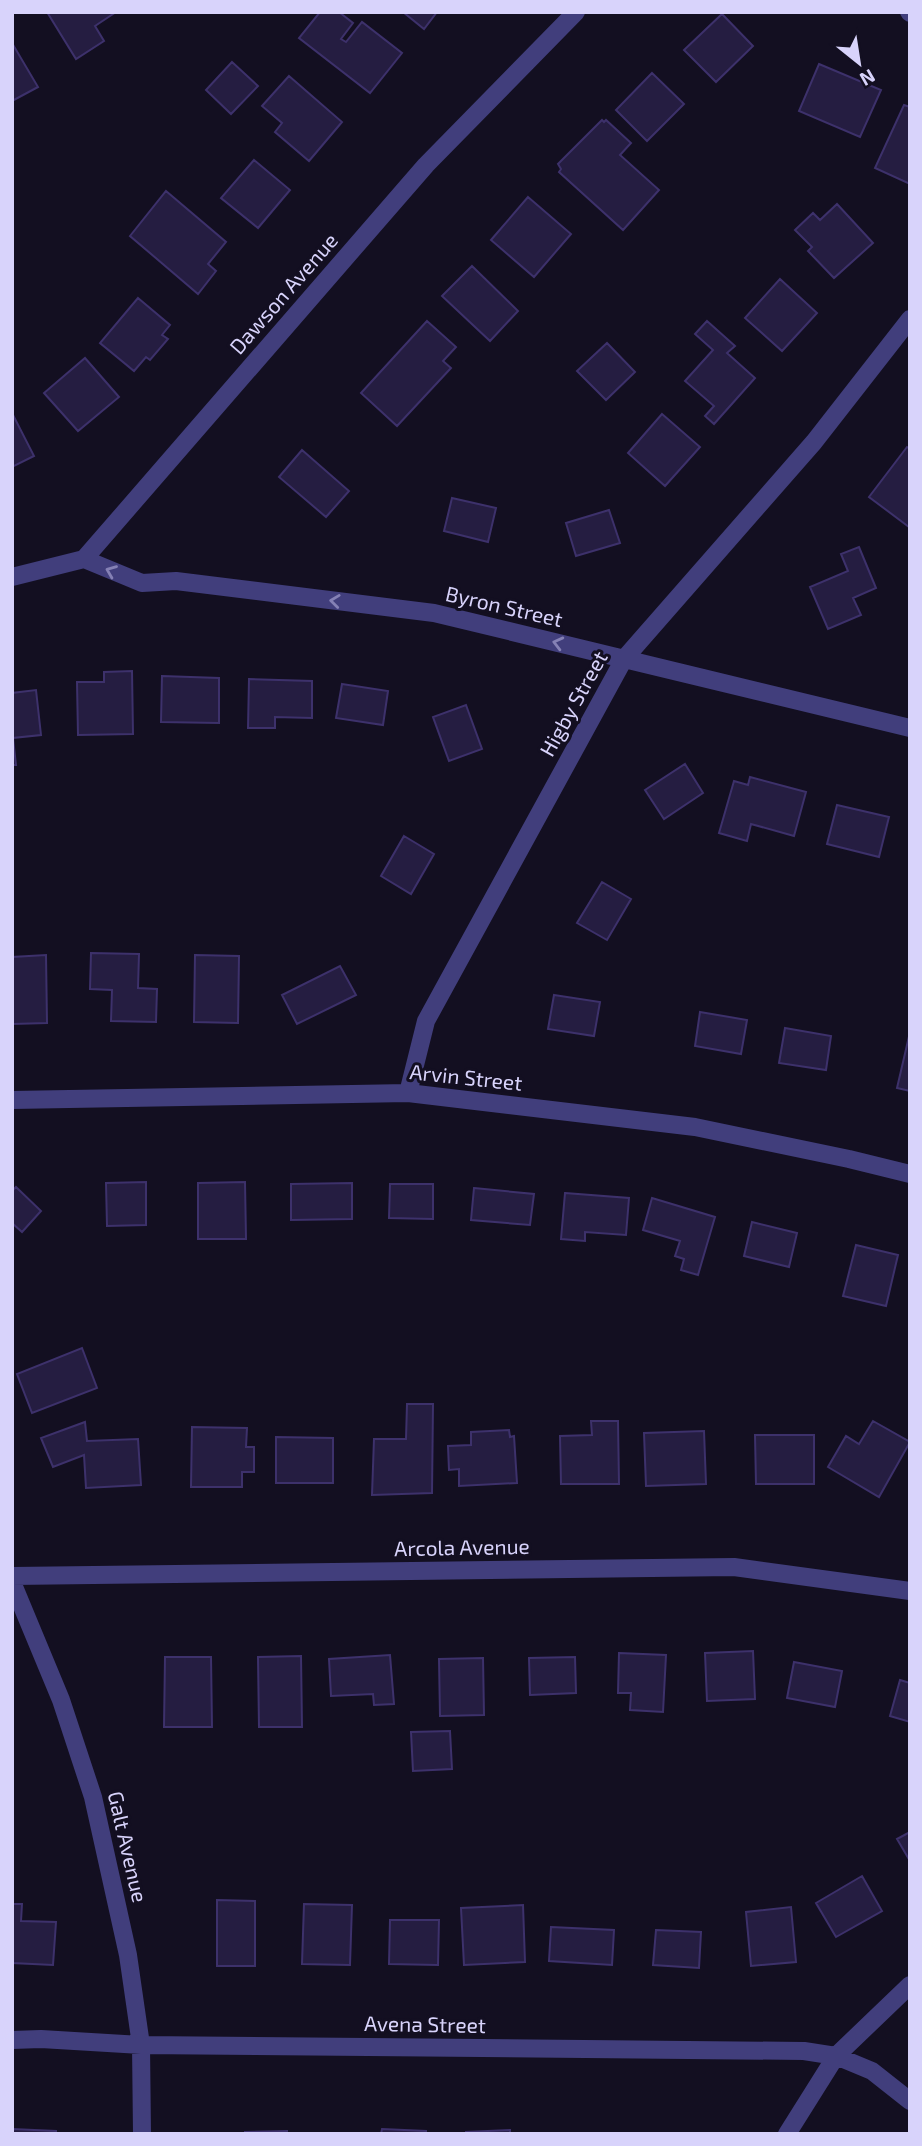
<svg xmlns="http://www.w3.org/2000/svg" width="922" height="2146" viewBox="0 0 922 2146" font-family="'Exo 2',sans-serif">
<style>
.building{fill:#251d41;stroke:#3d316b;stroke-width:2}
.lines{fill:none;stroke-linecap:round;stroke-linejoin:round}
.minor{stroke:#413e7c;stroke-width:18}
.oneway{stroke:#8581b5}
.labels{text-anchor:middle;stroke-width:6;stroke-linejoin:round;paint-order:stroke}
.street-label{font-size:21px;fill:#d8d3fb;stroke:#130f21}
</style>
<rect width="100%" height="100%" fill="#130f21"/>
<!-- building -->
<path class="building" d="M47 12H116L95 26 104 41 76 59Z
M320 12H339L353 23 341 39 346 42 362 22 402 53 370 93 299 38Z
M403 12H437L424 29Z
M722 14 753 46 716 82 684 50Z
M12 43 38 87 12 101Z
M232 62 258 86 231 114 206 90Z
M819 64 881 90 860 137 799 111Z
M652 73 684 104 647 141 616 110Z
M289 76 342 122 309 161 275 132 282 123 262 106Z
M904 105 910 107V184L875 168Z
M602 120 604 122 606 120 631 143 620 155 659 190 623 230 559 172 561 169 558 164Z
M254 160 290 190 258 228 221 198Z
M166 191 226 242 208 264 216 271 198 294 130 236Z
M528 197 571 234 534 277 491 240Z
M837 204 873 243 834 278 808 251 812 247 795 230 813 213 820 220Z
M472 266 518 311 490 341 442 296Z
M780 279 817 313 782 351 745 318Z
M138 298 170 325 162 335 168 339 150 360 146 357 134 371 100 343Z
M427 321 456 347 443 361 451 368 397 426 361 393Z
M707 321 735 346 727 353 755 378 714 424 705 416 714 406 685 381 713 350 695 334Z
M607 343 635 372 606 400 577 371Z
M85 358 119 397 78 431 44 393Z
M12 413 34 456 12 467Z
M662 414 700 447 665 486 628 453Z
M907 447 910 449 909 527 869 497Z
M302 450 349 491 326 517 279 477Z
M452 498 496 508 488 542 444 531Z
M609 510 620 543 576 556 566 523Z
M859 547 876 588 853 598 861 615 828 629 810 587 848 571 841 554Z
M132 671 133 734 78 735 77 682H104V672Z
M162 676 219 678V723L161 722Z
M249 679 312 681V718L275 717V728H248Z
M342 684 388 691 383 725 336 718Z
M36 690 41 735 13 738 16 765H12V693Z
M466 705 482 749 449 761 433 717Z
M685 764 703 793 664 819 645 790Z
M750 777 806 792 794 836 751 824 747 841 719 833 734 781 748 785Z
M837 805 889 817 879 857 827 844Z
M404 836 434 854 411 894 381 876Z
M602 882 631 899 607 940 577 923Z
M91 953 139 954 138 988 157 989 156 1022 111 1021 112 990 90 989Z
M46 955 47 1023 12 1024V957Z
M195 955 239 956 238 1023 194 1022Z
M340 966 356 995 297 1024 282 995Z
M554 995 600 1002 594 1036 548 1029Z
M700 1012 747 1020 741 1054 695 1046Z
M785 1028 831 1036 826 1070 779 1063Z
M910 1032V1091L897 1088Z
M146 1182V1225L107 1226 106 1183Z
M245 1182 246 1239H198V1183Z
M352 1183V1219L291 1220V1184Z
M390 1184H433V1219L389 1218Z
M16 1187 41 1211 22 1232 12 1223V1191Z
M474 1188 534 1194 530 1225 471 1220Z
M565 1193 629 1198 626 1235 585 1232V1241L561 1239Z
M652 1198 715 1217 698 1275 681 1270 684 1259 675 1256 680 1241 643 1230Z
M752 1222 797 1233 789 1267 744 1256Z
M856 1245 898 1255 886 1306 843 1296Z
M82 1348 97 1388 32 1413 17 1374Z
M407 1404H433L432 1493 372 1495 374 1439H406Z
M591 1421H618L619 1484H561L560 1436 592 1435Z
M873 1421 910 1442 879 1497 828 1467 846 1436 859 1444Z
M85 1422 87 1441 138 1439 141 1485 86 1488 84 1455 53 1467 41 1438Z
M192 1427 247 1428 246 1447H254V1472H242V1487H191Z
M509 1430 510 1437 514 1436 517 1483 459 1486V1469L449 1470 448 1446 471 1445V1432Z
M704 1431 706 1484 646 1486 644 1433Z
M755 1435H814V1484H756Z
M276 1437 333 1438V1483H276Z
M753 1651 755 1699 707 1701 705 1653Z
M619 1653 666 1655 663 1712 630 1710 631 1693H618Z
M390 1655 394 1704 374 1705 373 1694 331 1696 329 1659Z
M301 1656 302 1727H259L258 1657Z
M165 1657H211L212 1727H164Z
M575 1657 576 1693 530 1695 529 1658Z
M483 1658 484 1715 440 1716 439 1659Z
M794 1662 842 1671 835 1707 787 1698Z
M900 1680 910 1683V1722L890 1716Z
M450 1731 452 1769 413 1771 411 1732Z
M910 1832V1861L897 1839Z
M862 1876 882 1911 836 1937 816 1903Z
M217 1900 255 1901V1966H217Z
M12 1904H22L21 1921 56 1922 53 1965 12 1963Z
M304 1904 352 1905 350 1965 302 1964Z
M523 1905 525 1962 464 1965 461 1908Z
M791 1907 796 1962 751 1966 746 1912Z
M390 1920H439L438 1965 389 1964Z
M551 1927 614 1930 612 1965 549 1961Z
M656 1930 701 1932 699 1968 653 1965Z
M12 2129 56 2131V2134H12Z
M382 2129 426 2131V2134H381Z
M510 2130V2134H466V2132Z
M287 2131V2134H245V2132Z"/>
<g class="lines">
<!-- minor -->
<path class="minor" d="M909 12 910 13
M84 559 142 583 176 581 434 613 910 728
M12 577 84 559 426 165 576 12
M408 1093 426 1021 624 659 814 442 910 319
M12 1100 408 1093 695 1127 849 1159 910 1174
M12 1576 734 1567 910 1591
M12 1582 61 1700 93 1797 128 1955 141 2045 142 2134
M12 2040 41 2039 141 2045 804 2051 836 2056 872 2071 910 2101
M787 2134 836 2056 910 1985"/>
</g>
<!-- one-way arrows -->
<defs><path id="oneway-chevron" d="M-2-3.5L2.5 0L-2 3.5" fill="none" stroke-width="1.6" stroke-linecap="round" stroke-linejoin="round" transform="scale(1.75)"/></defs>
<g class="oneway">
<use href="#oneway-chevron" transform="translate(111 571) rotate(-158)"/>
<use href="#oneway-chevron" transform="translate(335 601) rotate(-173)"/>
<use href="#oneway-chevron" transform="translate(558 643) rotate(-166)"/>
</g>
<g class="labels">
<!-- street labels -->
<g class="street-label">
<text transform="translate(284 294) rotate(-49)" y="7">Dawson Avenue</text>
<text transform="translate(504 607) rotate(13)" y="7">Byron Street</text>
<text transform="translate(574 704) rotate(-61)" y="7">Higby Street</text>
<text transform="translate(466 1078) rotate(6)" y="7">Arvin Street</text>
<text transform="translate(462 1548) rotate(-1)" y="7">Arcola Avenue</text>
<text transform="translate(127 1847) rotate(77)" y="7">Galt Avenue</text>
<text transform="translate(425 2025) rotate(1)" y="7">Avena Street</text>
</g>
</g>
<!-- border -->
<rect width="922" height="2146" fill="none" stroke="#d8d3fb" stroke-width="28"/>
<!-- north arrow -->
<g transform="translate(859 63) rotate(150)" stroke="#130f21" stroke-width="5" paint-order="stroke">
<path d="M0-5L12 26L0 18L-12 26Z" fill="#d8d3fb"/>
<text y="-10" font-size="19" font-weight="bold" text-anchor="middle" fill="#d8d3fb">N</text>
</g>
</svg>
